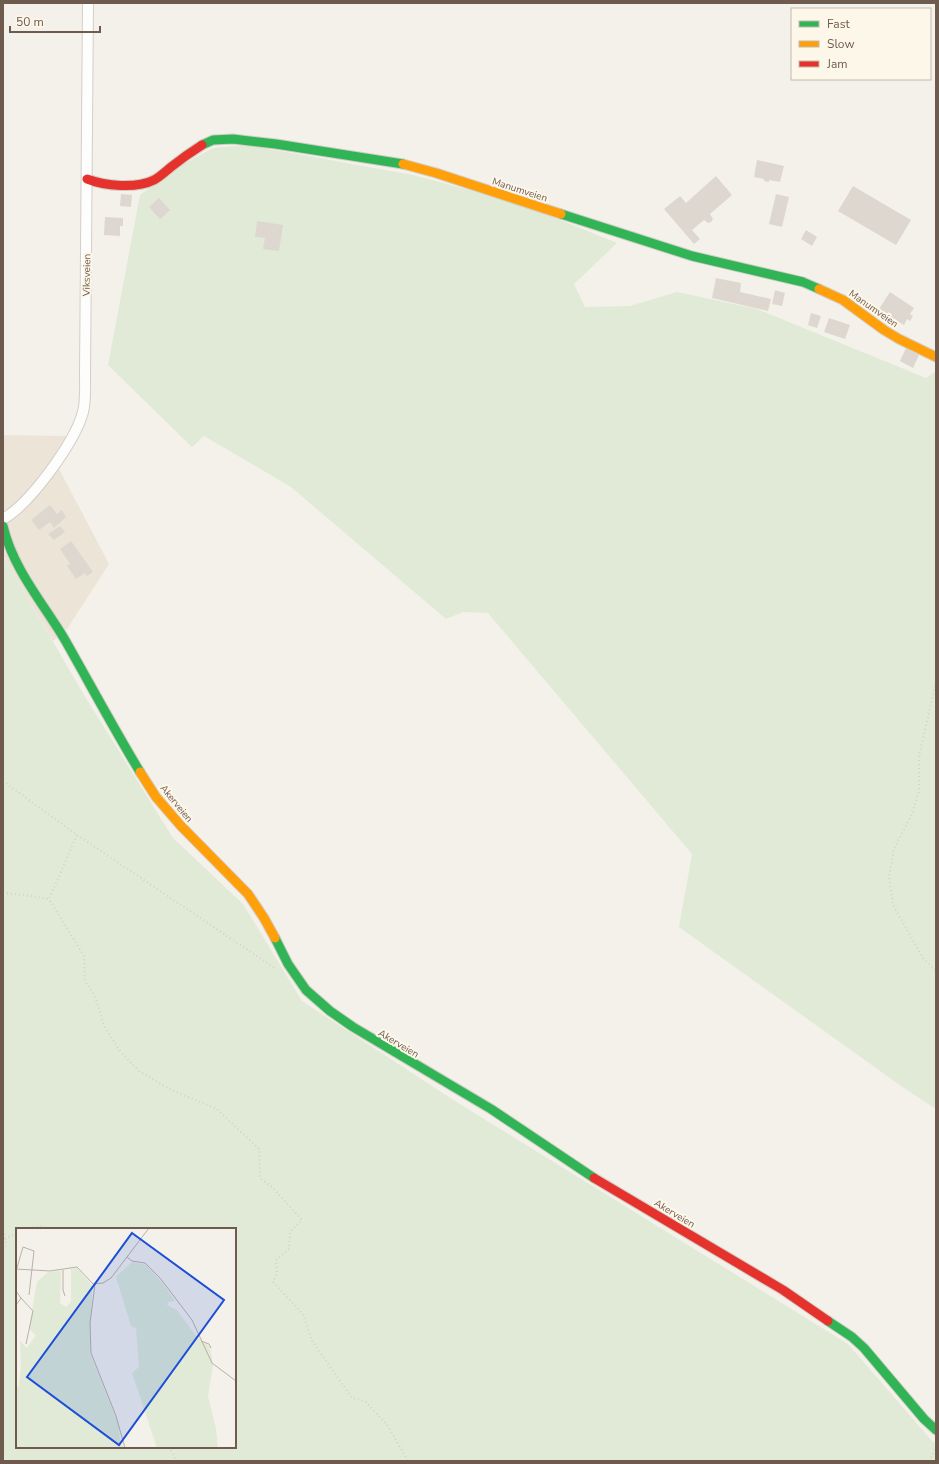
<svg xmlns="http://www.w3.org/2000/svg" width="939" height="1464" viewBox="0 0 939 1464" font-family="'Nunito Sans',sans-serif">
<style>
.residential{fill:#ede4d8}
.green{fill:#e0ead6;fill-rule:evenodd}
.building{fill:#ddd7d0}
.lines{fill:none;stroke-linecap:round;stroke-linejoin:round}
.street-casing{stroke:#d3cec8;stroke-width:12}
.fast-casing{stroke:#d2cdc5;stroke-width:11}
.slow-casing{stroke:#d2cdc5;stroke-width:11}
.jam-casing{stroke:#d2cdc5;stroke-width:11}
.path{stroke:#d6d0cb;stroke-width:2;stroke-dasharray:1 3;stroke-linecap:butt}
.street{stroke:#fdfdfc;stroke-width:10}
.fast{stroke:#30b455;stroke-width:9}
.slow{stroke:#ff9f0a;stroke-width:9}
.jam{stroke:#e5322d;stroke-width:9}
.labels{text-anchor:middle;stroke-width:4;stroke-linejoin:round;paint-order:stroke}
.street-label{font-size:10px;fill:#6f5b4d;stroke:#fdf7ea}
.inset-road{fill:none;stroke:#bbb0a6;stroke-width:1}
.view{fill:#1d4ed8;fill-opacity:0.15;stroke:#1d4ed8;stroke-width:2}
.inset-edge{fill:none;stroke:#6f5b4d;stroke-width:2}
</style>
<rect width="100%" height="100%" fill="#f4f1ea"/>
<!-- residential -->
<path class="residential" d="M3 435 66 436 71 450 59 469 109 564 67 629 53 641 3 556Z"/>
<!-- green -->
<path class="green" d="M247 145 413 175 518 203 617 243 574 284 585 307 630 306 677 292 757 309 926 378 936 371V1109L901 1086 679 927 692 854 488 613 463 612 446 619 291 487 204 436 192 447 108 365 140 195 177 168 213 148Z
M3 556 84 695 173 838 243 904 302 1001 455 1101 848 1344 932 1441 936 1443V1461H3ZM17 1229H235V1447H17Z"/>
<!-- building -->
<path class="building" d="M757 160 784 166 780 182 769 180V182L764 181V179L754 177Z
M716 176 732 195 710 214 713 219 711 222 708 223 704 220 692 230 700 239 694 244 664 209 680 196 686 203Z
M853 186 911 220 896 245 838 211Z
M121 194 132 195 131 207 120 206Z
M776 194 789 197 782 227 769 224Z
M159 198 170 210 160 219 149 207Z
M105 217 123 218V226H120V236L104 235Z
M257 221 283 225 279 251 263 249 265 238 255 237Z
M806 230 817 237 812 246 801 239Z
M716 278 741 283 740 292 771 299 768 311 712 298Z
M775 290 785 293 782 306 772 304Z
M890 292 914 308 910 314 913 316 910 321 907 319 904 325 894 319 892 322 884 317 887 314 879 309Z
M811 313 821 316 817 328 808 325Z
M829 318 850 325 845 339 824 332Z
M906 348 919 355 913 368 900 361Z
M50 505 57 514 62 510 66 517 54 528 50 522 39 530 31 520Z
M60 526 65 532 54 540 48 534Z
M71 541 93 572 87 576 85 573 76 579 67 566 70 564 60 549Z"/>
<g class="lines">
<!-- street casing -->
<g class="street-casing">
<path id="street" d="M3 519C30 504 75 442 83 412 86 400 85 387 85 375L88 3"/>
</g>
<!-- fast casing -->
<g class="fast-casing">
<path id="fast" d="M202 145 213 140 233 139 276 144 403 164
M561 214 692 256 803 282 819 289
M3 526C13 569 43 603 65 640 90 684 114 729 140 772
M275 938 288 964 306 990 330 1011 353 1027 491 1109 594 1178
M828 1321 852 1337 864 1348 924 1419 936 1430"/>
</g>
<!-- slow casing -->
<g class="slow-casing">
<path id="slow" d="M403 164 436 173 561 214
M819 289 843 300 884 330 899 339 936 357
M140 772 156 797 181 826 248 894 264 918 275 938"/>
</g>
<!-- jam casing -->
<g class="jam-casing">
<path id="jam" d="M87 179C105 186 136 189 154 180 160 177 166 171 171 167 181 159 191 152 202 145
M594 1178 783 1290 828 1321"/>
</g>
<!-- path -->
<path class="path" d="M936 682 919 756V791L912 814 894 849 889 877 893 905 923 958 936 971
M3 781 77 835 276 969
M77 835 49 899 84 956 85 981 95 996 104 1026 119 1050 139 1071 171 1090 217 1109 259 1149 260 1178 272 1187 302 1220 290 1232 289 1249 276 1260 277 1273 273 1282 303 1314 312 1341 352 1398 365 1401 388 1426 408 1461
M3 893 25 895 49 899
M3 1226 6 1246 3 1250
M25 1229 41 1226 51 1229
M5 1239 17 1233
M169 1447 177 1461
M929 1461 936 1449"/>
<!-- street -->
<use href="#street" class="street"/>
<!-- fast -->
<use href="#fast" class="fast"/>
<!-- slow -->
<use href="#slow" class="slow"/>
<!-- jam -->
<use href="#jam" class="jam"/>
</g>
<g class="labels">
<!-- street labels -->
<g class="street-label">
<text transform="translate(520 189) rotate(18)" y="4">Manumveien</text>
<text transform="translate(86 275) rotate(-89)" y="4">Viksveien</text>
<text transform="translate(874 308) rotate(35)" y="4">Manumveien</text>
<text transform="translate(177 803) rotate(51)" y="4">Akerveien</text>
<text transform="translate(399 1043) rotate(31)" y="4">Akerveien</text>
<text transform="translate(675 1213) rotate(31)" y="4">Akerveien</text>
</g>
</g>
<!-- overview -->
<g transform="translate(16 1228)">
<rect width="220" height="220" fill="#f4f1ea"/>
<path d="M116 34 130 37 144 52 159 73 152 74 151 77 161 82 180 108 194 119 197 137 192 168 200 201 202 220H141L116 145 123 139 120 100 115 98 100 49ZM61 40 76 58 74 125 103 198 104 214 108 220H0V160L3 157 5 136 4 113 11 120 20 107 13 101 21 54 32 44 45 43 44 75 50 79 55 74V41Z" fill="#e0ead6"/>
<path class="inset-road" d="M111 29 116 33 129 35 144 50 176 92 196 135 220 153M1 40 7 19 18 23 13 67M0 41 34 43 61 39 77 56 87 55 95 50 133 0M47 42V62L49 68M79 56 74 95 75 125 100 188 109 220M0 63 5 70 0 77M5 70 17 83 10 116M185 113 193 116 195 120"/>
<path class="view" d="M116 5 208 72 103 217 11 149Z"/>
<rect width="220" height="220" class="inset-edge"/>
</g>
<!-- border -->
<rect width="939" height="1464" fill="none" stroke="#6f5b4d" stroke-width="8"/>
<!-- legend -->
<rect x="791" y="8" width="140" height="72" fill="#fdf7ea" stroke="#c4b9ab"/>
<rect x="799" y="21" width="20" height="6" fill="#30b455" stroke="#c4b9ab"/>
<text x="827" y="28" font-size="12" fill="#6f5b4d">Fast</text>
<rect x="799" y="41" width="20" height="6" fill="#ff9f0a" stroke="#c4b9ab"/>
<text x="827" y="48" font-size="12" fill="#6f5b4d">Slow</text>
<rect x="799" y="61" width="20" height="6" fill="#e5322d" stroke="#c4b9ab"/>
<text x="827" y="68" font-size="12" fill="#6f5b4d">Jam</text>
<!-- scale -->
<path d="M10 26v6h90v-6" fill="none" stroke="#6f5b4d" stroke-width="2"/>
<text x="16" y="26" font-size="12" fill="#6f5b4d" stroke="#fdf7ea" stroke-width="3" paint-order="stroke">50 m</text>
</svg>
